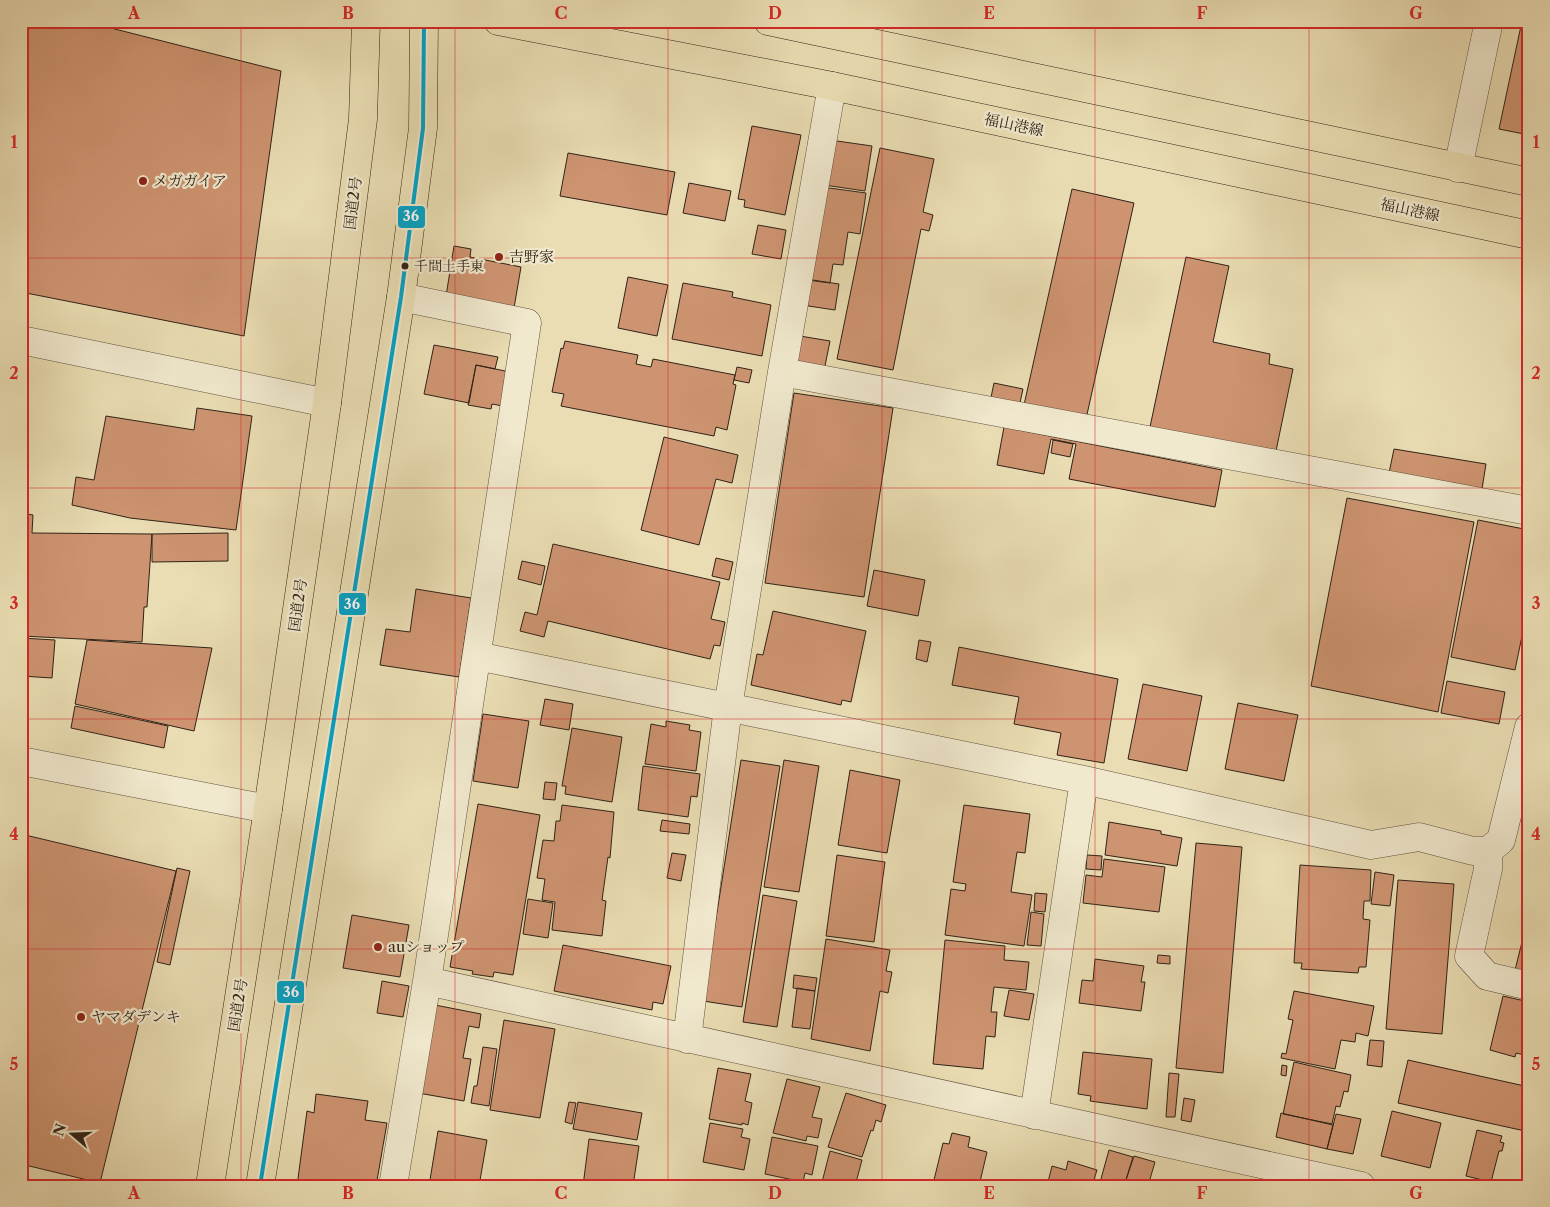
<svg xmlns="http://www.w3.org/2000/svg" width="1550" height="1207" viewBox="0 0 1550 1207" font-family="'Libre Caslon Text','Noto Serif JP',serif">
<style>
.building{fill:#ce9471;stroke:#2f2216}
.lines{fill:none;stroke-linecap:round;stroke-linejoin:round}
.minor-casing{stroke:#5e513d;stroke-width:29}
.major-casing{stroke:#2f2216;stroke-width:29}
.highway-casing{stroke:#2f2216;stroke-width:29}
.minor{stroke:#f1e9ce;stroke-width:28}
.major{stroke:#eaddb3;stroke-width:28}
.highway{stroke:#eaddb3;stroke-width:28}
.bus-1-casing{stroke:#f1e9ce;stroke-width:8}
.bus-1{stroke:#02a2c5;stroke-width:4}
.grid{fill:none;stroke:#d62828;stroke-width:1;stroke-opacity:0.55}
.poi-dot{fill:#8f2418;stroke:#f1e9ce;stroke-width:2}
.bus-dot{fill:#2f2216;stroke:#f1e9ce;stroke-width:2}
.labels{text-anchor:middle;stroke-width:4.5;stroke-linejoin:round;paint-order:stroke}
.bus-label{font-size:14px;fill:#2f2216;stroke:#f1e9ce;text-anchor:start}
.street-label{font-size:15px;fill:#2f2216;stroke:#f1e9ce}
.poi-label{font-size:15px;fill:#2f2216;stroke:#f1e9ce;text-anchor:start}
.line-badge{stroke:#f1e9ce;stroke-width:2}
.badge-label{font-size:14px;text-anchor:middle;font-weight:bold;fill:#fff}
.neatline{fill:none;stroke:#d62828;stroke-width:2}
.grid-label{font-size:16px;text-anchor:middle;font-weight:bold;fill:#d62828}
</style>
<rect width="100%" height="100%" fill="#eaddb3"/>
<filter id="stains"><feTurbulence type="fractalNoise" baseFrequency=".004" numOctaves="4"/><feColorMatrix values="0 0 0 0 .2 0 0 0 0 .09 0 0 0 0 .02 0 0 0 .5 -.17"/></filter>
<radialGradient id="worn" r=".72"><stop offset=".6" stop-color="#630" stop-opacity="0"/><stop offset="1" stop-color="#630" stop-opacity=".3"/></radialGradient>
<!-- building -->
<path class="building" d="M21 21H83L281 71 244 336 21 292Z
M1130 21H1149L1148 25Z
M1522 21H1529V135L1499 129Z
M752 126 801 135 785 215 744 207 745 200 738 199Z
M830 140 872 146 865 191 824 185Z
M880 148 934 159 923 212 933 215 929 231 921 229 893 370 837 359Z
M568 153 675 172 667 215 560 196Z
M689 183 731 191 725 221 683 213Z
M822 187 866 193 860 234 848 232 843 265 833 264 830 283 808 280Z
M1072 189 1134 203 1086 419 1024 405Z
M758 225 786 230 781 259 752 254Z
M454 246 471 249 470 257 521 267 514 308 446 296Z
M1186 257 1229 266 1213 342 1270 354 1269 364 1293 369 1276 451 1150 427Z
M628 277 668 285 657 336 618 328Z
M806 279 839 284 835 310 802 305Z
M683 283 733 292 732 297 771 305 762 356 672 339Z
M800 336 830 341 824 371 795 365Z
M565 341 638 355 636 364 651 367 653 359 735 375 733 384 736 385 727 430 716 427 714 436 561 406 564 394 552 392 561 348 563 349Z
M434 345 498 357 495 369 476 365 469 403 424 394Z
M476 365 510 372 503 406 492 404 491 409 468 405Z
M737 367 752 370 749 383 734 380Z
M994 383 1023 389 1019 407 990 402Z
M794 393 893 408 864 597 765 583Z
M197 408 252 416 236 530 130 518 72 505 76 477 94 480 106 416 194 430Z
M1004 427 1222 470 1215 507 1069 479 1076 444 1051 439 1044 474 997 465Z
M664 437 738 455 732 483 716 479 699 545 641 530Z
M1053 440 1073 444 1070 457 1051 453Z
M1394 449 1486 464 1482 489 1389 473Z
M1347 498 1474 522 1438 712 1311 686Z
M21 513 33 515 32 533 152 534 147 607H144L142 642 21 636Z
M1478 520 1529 530V602L1515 670 1451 657Z
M228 533V561L152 562V534Z
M553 544 720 582 711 619 725 622 720 646 714 645 710 659 548 621 544 637 520 631 525 612 537 615Z
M716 558 733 562 729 580 712 576Z
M522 561 545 566 541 585 518 579Z
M874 570 925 580 918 616 867 606Z
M416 589 471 598 459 677 380 665 386 629 410 632Z
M773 611 866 631 851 702 842 700 841 705 751 685 757 654 763 655Z
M21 638 55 640 52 678 21 676Z
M87 640 212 648 194 731 75 704Z
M919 640 931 642 927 662 916 659Z
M959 647 1118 679 1104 763 1057 755 1061 733 1014 724 1019 697 952 685Z
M1447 681 1505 692 1499 724 1441 713Z
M1143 684 1202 696 1187 771 1128 759Z
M545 699 573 704 569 730 540 725Z
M1238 703 1298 715 1284 781 1225 769Z
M75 706 168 726 164 748 71 728Z
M483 714 529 721 518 788 473 781Z
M666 721 690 725 689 730 701 732 696 771 645 764 651 724 666 727Z
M572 728 622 737 612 802 565 794 566 786H562Z
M741 760 780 766 742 1007 703 1001Z
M784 760 819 766 799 892 764 887Z
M643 766 700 774 697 797 691 796 688 817 638 810Z
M850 770 900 780 887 853 838 845Z
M545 782 557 783 555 800 543 799Z
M478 804 540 815 513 975 494 972 493 977 472 974 473 971 450 967Z
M562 805 614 812 610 858 608 857 602 900 606 901 602 936 552 930 555 902 542 900 545 879 537 878 543 840 554 841 556 821H560Z
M964 805 1030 814 1025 853 1017 852 1011 892 1032 895 1024 946 945 935 951 889 965 891 966 884 953 882Z
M662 820 690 824 689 834 660 831Z
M1109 822 1161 831V834L1182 838 1177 866 1105 855Z
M21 834 176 871 100 1183 21 1164Z
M1196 843 1242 847 1223 1073 1176 1068Z
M672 853 686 855 681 881 667 878Z
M837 855 885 862 874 942 826 936Z
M1087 855 1102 856 1101 870 1086 869Z
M1104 859 1165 867 1159 912 1083 903 1086 875 1102 877Z
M1300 865 1371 870 1370 901H1364L1363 919 1370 920 1366 967H1359L1358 973 1301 969 1302 963H1294Z
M177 868 190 871 170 965 157 962Z
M1375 872 1394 875 1390 906 1371 904Z
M1398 880 1454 884 1442 1034 1386 1029Z
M1035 893 1047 894 1045 912 1034 911Z
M763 895 797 901 777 1027 743 1022Z
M528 899 553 903 548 938 523 934Z
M1031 912 1044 914 1041 946 1027 945Z
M1529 914V974L1515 970Z
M352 915 409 925 400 977 343 968Z
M826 939 890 950 886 971 892 972 888 993 880 991 870 1051 811 1039Z
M945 940 1005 946 1004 960 1029 962 1026 990 994 987 991 1012H997L995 1037 986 1036 983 1069 933 1064Z
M563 945 671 966 663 1004 653 1002 652 1010 554 991Z
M1158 955 1170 956V964L1157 963Z
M1095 959 1144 966 1141 982H1145L1141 1011 1079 1003 1082 980 1093 981Z
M794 975 817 978 815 991 793 988Z
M382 981 409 986 403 1017 377 1013Z
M797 988 815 991 810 1029 792 1027Z
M1009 990 1034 994 1029 1020 1004 1016Z
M1294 991 1374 1006 1368 1036 1356 1033 1355 1042 1341 1040 1335 1069 1281 1058 1282 1053 1286 1054 1293 1020 1288 1019Z
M1503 996 1529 1002V1056L1516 1053 1515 1057 1490 1050Z
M435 1005 481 1014 479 1028 469 1026 463 1058 471 1059 464 1101 418 1093Z
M504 1020 555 1029 540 1118 490 1110Z
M1370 1040 1384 1041 1382 1067 1367 1065Z
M483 1047 497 1049 489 1106 471 1103 474 1086H477Z
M1083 1052 1152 1059 1147 1109 1090 1101 1091 1096 1078 1094Z
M1408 1060 1529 1087V1115L1525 1131 1398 1103Z
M1294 1062 1351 1075 1348 1092 1344 1091 1340 1107 1336 1106 1332 1124 1283 1114Z
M1282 1065 1287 1066 1286 1076 1281 1075Z
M718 1068 751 1074 745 1101 752 1103 748 1125 742 1123V1125L709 1119Z
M1169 1073 1179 1074 1175 1117H1166Z
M787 1079 820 1087 812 1117 822 1119 818 1138 807 1136 806 1141 773 1133Z
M846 1093 886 1105 881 1122 876 1120 873 1131 871 1130 862 1157 828 1147Z
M316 1094 368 1101 365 1120 387 1123 376 1186H297L307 1111 314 1113Z
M1184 1098 1195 1100 1191 1122 1181 1120Z
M569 1102 576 1103 572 1124 565 1122Z
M578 1102 642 1113 637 1140 573 1129Z
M1392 1111 1441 1123 1430 1168 1381 1156Z
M1281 1113 1333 1125 1327 1149 1276 1137Z
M1336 1114 1361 1119 1353 1154 1327 1149Z
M710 1123 743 1129 741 1137 750 1139 744 1170 703 1162Z
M1477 1130 1502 1136 1500 1142 1504 1143 1502 1151H1499L1491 1182 1466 1176Z
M438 1131 487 1140 479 1186H429Z
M952 1133 970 1137 968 1147 987 1152 979 1186H930L931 1180H934L943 1143 949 1144Z
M772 1137 818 1146 812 1175 805 1173 803 1182 765 1174Z
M589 1139 639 1146 633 1186H583Z
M1109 1150 1133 1157 1124 1186H1099Z
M830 1151 862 1160 855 1186H821Z
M1134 1156 1155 1162 1148 1186H1124Z
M1068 1161 1097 1170 1092 1186H1047L1052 1166 1066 1170Z"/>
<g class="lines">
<!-- minor casing -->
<g class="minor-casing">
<path id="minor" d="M1458 168 1489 21
M21 340 327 403
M782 372 1529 511
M477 656 1084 780 1371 845 1419 837 1473 851H1488L1501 840 1529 727
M21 761 268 809
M1488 851V869L1469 956 1487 976 1529 986
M427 981 1361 1186
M687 1039 728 707 782 372 832 86
M1034 1115 1084 780
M393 1186 427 981 527 323 401 297"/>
</g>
<!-- major casing -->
<g class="major-casing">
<path id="major" d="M498 21 832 86 1529 235
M768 21 1529 182"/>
</g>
<!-- highway casing -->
<g class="highway-casing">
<path id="highway" d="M210 1186 268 809 327 403 363 119 366 21
M260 1186 401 297 423 128 424 21"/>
</g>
<!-- minor -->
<use href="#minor" class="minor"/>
<!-- major -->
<use href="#major" class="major"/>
<!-- highway -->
<use href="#highway" class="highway"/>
<!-- bus-1 casing -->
<g class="bus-1-casing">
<path id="bus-1" d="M260 1186 401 297 423 128 424 21"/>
</g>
<!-- bus-1 -->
<use href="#bus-1" class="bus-1"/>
</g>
<!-- grid -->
<path class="grid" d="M241 21V1186M455 21V1186M668 21V1186M882 21V1186M1095 21V1186M1309 21V1186M21 258H1529M21 488H1529M21 719H1529M21 949H1529"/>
<!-- markers -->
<g class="poi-dot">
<circle cx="143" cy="181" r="5"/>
<circle cx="499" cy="257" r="5"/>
<circle cx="378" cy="947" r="5"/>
<circle cx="81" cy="1017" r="5"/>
</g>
<circle class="bus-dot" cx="405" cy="266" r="4.5"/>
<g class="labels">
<!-- bus labels -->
<g class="bus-label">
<text x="414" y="271">千間土手東</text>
</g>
<!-- street labels -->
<g class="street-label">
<text transform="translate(1014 125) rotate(12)" y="5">福山港線</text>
<text transform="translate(353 203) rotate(-83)" y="5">国道2号</text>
<text transform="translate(1410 210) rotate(12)" y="5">福山港線</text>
<text transform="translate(298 605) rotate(-82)" y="5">国道2号</text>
<text transform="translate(238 1005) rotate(-81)" y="5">国道2号</text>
</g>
<!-- poi labels -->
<g class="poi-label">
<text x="153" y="186">メガガイア</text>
<text x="509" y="262">吉野家</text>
<text x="388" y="952">auショップ</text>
<text x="91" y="1022">ヤマダデンキ</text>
</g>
</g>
<g class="line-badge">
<rect x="397" y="205" width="29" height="24" rx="5" fill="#02a2c5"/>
<rect x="338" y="592" width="29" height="24" rx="5" fill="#02a2c5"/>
<rect x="276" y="980" width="29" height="24" rx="5" fill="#02a2c5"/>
</g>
<g class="badge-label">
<text x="411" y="221">36</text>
<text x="352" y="609">36</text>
<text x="291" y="997">36</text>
</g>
<!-- margin -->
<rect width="1550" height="1207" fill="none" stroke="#eaddb3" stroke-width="55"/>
<!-- north arrow -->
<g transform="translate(72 1134) rotate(289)" stroke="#f1e9ce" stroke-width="4" paint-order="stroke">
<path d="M0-4L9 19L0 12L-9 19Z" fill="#2f2216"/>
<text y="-8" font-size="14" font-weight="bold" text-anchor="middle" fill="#2f2216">N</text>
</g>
<rect x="28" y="28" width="1494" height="1152" class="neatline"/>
<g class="grid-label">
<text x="134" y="19">A</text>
<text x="348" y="19">B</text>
<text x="561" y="19">C</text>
<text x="775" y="19">D</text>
<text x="989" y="19">E</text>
<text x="1202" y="19">F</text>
<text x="1416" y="19">G</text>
<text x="14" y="148">1</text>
<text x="1536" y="148">1</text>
<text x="14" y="379">2</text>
<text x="1536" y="379">2</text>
<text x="14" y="609">3</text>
<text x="1536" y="609">3</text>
<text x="14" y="840">4</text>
<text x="1536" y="840">4</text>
<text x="14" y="1070">5</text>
<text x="1536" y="1070">5</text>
<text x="134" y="1199">A</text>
<text x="348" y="1199">B</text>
<text x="561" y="1199">C</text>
<text x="775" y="1199">D</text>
<text x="989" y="1199">E</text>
<text x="1202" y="1199">F</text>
<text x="1416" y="1199">G</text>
</g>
<rect width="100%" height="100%" filter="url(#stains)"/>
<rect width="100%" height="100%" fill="url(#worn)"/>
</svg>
